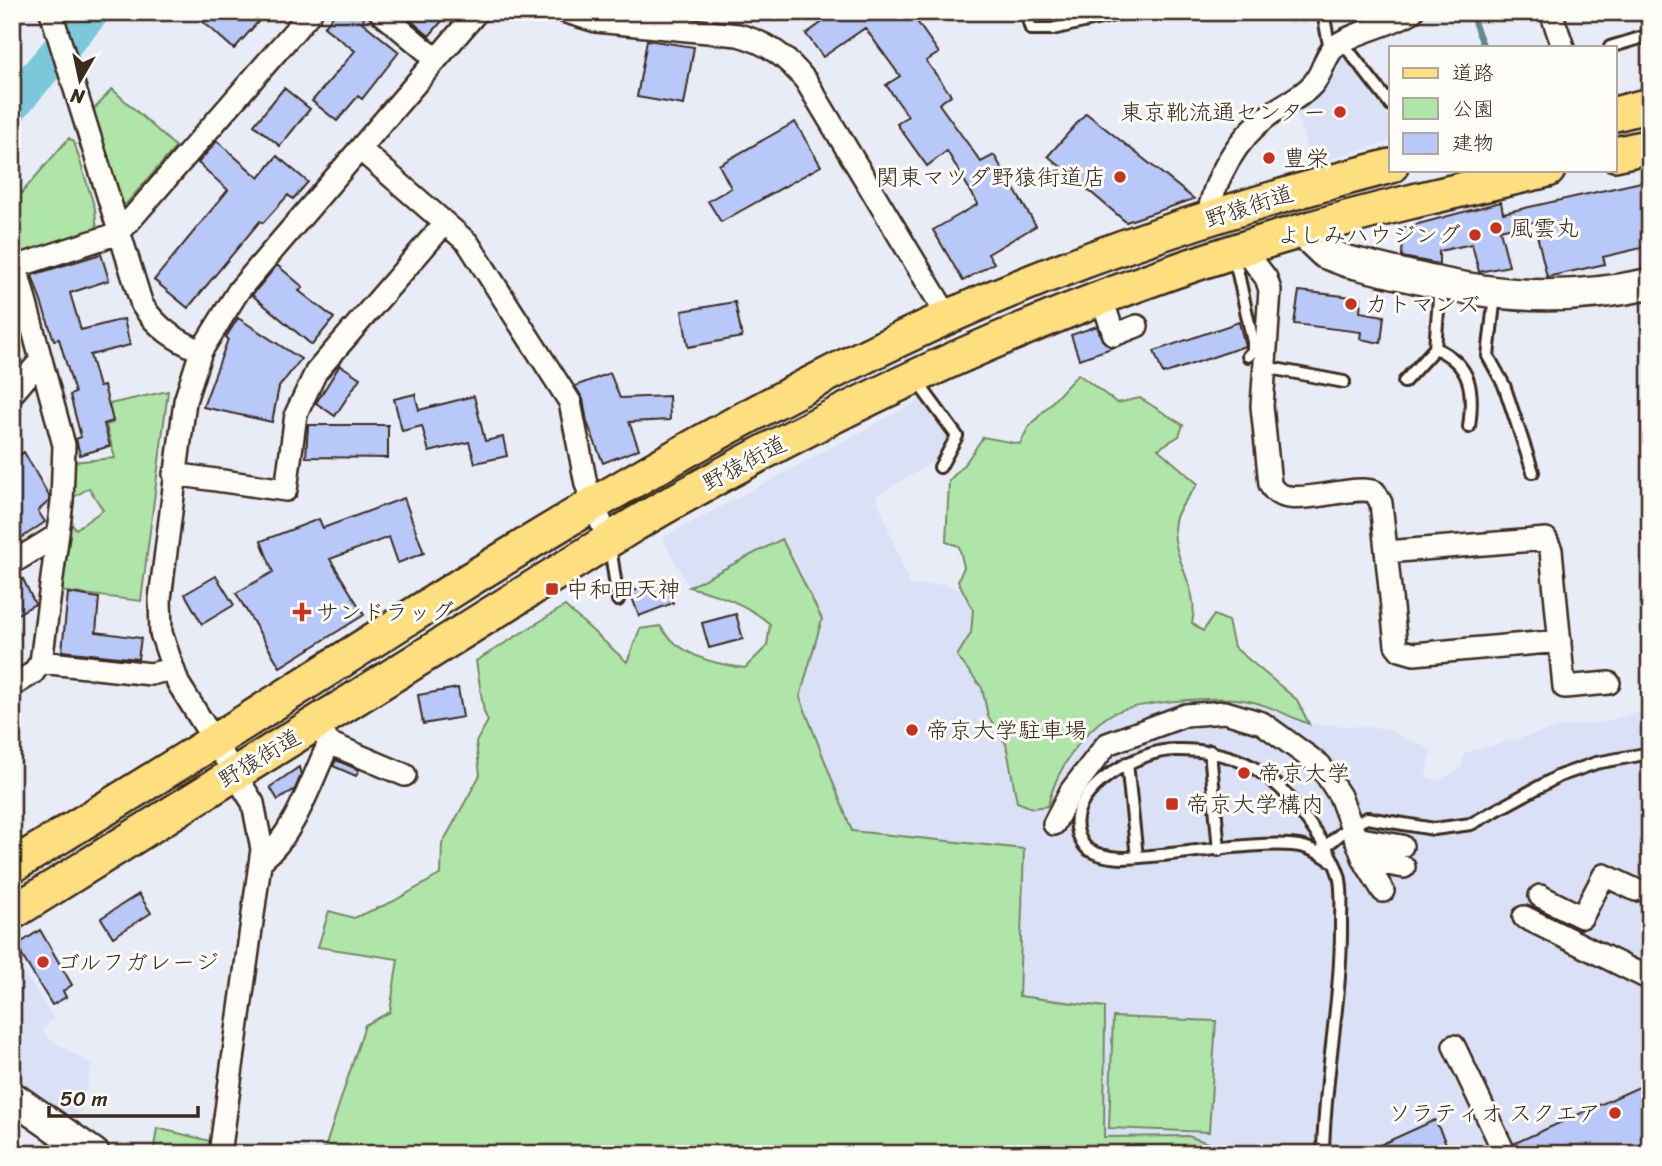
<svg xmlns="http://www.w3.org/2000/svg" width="1662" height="1166" viewBox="0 0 1662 1166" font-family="Sriracha,'Klee One',sans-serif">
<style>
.built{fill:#dae1f7}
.green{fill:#afe5a8;stroke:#758863;stroke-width:2}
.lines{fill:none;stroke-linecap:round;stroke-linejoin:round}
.stream{stroke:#61898f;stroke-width:6}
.river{stroke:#7bc8db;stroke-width:35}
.building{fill:#b8c8f8;stroke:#3b2a1e;stroke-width:2}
.lane-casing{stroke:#3b2a1e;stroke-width:16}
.street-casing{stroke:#3b2a1e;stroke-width:26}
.secondary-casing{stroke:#3b2a1e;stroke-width:35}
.primary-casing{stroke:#3b2a1e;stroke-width:38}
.lane{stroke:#fdfcf7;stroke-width:10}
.street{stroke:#fdfcf7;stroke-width:21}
.secondary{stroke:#fdfcf7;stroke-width:30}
.primary{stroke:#fddf80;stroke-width:33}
.poi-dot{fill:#c8321e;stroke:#fdfcf7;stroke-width:2.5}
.labels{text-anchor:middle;stroke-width:6;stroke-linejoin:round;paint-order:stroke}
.poi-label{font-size:23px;fill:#3b2a1e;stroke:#fdfcf7;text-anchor:start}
.street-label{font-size:23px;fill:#3b2a1e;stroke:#fdfcf7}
</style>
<rect width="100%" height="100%" fill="#e8ecf7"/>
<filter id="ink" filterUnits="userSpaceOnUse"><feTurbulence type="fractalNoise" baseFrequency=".0143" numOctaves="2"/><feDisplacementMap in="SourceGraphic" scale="14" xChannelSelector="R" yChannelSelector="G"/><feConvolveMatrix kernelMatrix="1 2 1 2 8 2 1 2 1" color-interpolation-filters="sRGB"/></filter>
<g filter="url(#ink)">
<!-- built -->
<path class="built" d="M1341 50 1391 121V141L1311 164 1294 104Z
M924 398 948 438 935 461 876 496 910 586 943 584 960 590 973 610 971 633 957 656 982 688 988 716 1006 744 1017 802 1048 806 1051 789 1089 733 1112 714 1151 705 1196 700H1244L1309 724 1383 728 1432 750 1426 777 1440 780 1461 768 1465 753 1564 726 1601 723 1646 710 1650 704V1154H1219L1214 1145 1188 1136 1104 1138 1105 1007 1019 996 1024 849 852 831 800 697 822 619 782 540 689 587 662 538Z
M12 953 54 1019 43 1029 48 1038 92 1065 77 1124 12 1079Z"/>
<!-- green -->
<path class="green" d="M112 89 176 147 126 204H119L89 115Z
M69 138 74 142 95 209 97 233 12 256V204Z
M1078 374 1117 403 1140 398 1183 425 1179 436 1158 449 1198 484C1191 494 1177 509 1175 521 1169 557 1201 588 1192 623L1203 631 1214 615 1228 621 1234 647 1297 700 1309 724C1288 716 1265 703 1243 700 1217 696 1132 702 1110 715 1082 732 1054 774 1048 806L1032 808 1017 802 1006 744 988 716 982 688 957 656 971 633 973 610 958 581 964 567 959 546 946 542 949 481 967 461 983 437 1020 444 1028 428Z
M168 391 141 601 58 591 66 518 76 529 103 510 89 488 69 500 71 462 115 458 106 425 113 423 109 404Z
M782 539 822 619 800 697 852 831 1024 849 1019 996 1105 1007 1104 1137 1188 1136 1214 1145 1219 1154H323L365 1025 390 1012 398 959 318 947 329 911 354 918 392 902 441 874 442 844 480 775 476 742 488 721 484 712 476 661 565 606 627 662 640 629 660 626C679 655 712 664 745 668L767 646 770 624C745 603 720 595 689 587Z
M1113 1017 1216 1021 1209 1132 1109 1128Z
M157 1128 210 1141 209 1154H153Z"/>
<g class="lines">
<!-- stream -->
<path class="stream" d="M1470 12 1484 47"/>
<!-- river -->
<path class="river" d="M12 105 92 12"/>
</g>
<!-- building -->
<path class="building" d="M192 12H267L234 49Z
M336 12H367L362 22 399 52 362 99 358 96 337 121 312 101 355 51 324 27Z
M401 12H450L429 36Z
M823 12H933L918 23 939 53 926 61 951 95 939 104 981 162 994 155 1036 226 988 254 994 263 963 281 933 230 978 204 947 151 927 166 897 124 908 116 886 85 900 76 865 28 823 57 806 34 828 18Z
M647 40 694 47 684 105 637 97Z
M284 88 310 109 280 146 254 125Z
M1086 113 1194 199 1126 222 1048 156Z
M795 122 821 166 721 222 708 201 731 188 719 165Z
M217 141 259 178 277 156 308 182 293 199 288 195 263 223 260 221 188 308 154 280 228 190 198 163Z
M1650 180V246L1603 257 1605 264 1547 277 1534 222 1500 230 1509 266 1479 272 1472 244 1439 251V264L1402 257 1403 228 1501 202 1503 213Z
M101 254 109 280 70 293 81 330 124 319 130 345 90 355 99 387 104 386 113 421 104 424 110 446 80 455 76 439 81 437 70 395 75 393 59 339 54 340 32 275Z
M277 265 303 287 299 291 334 318 312 345 252 295Z
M1299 291 1361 298 1360 312 1384 316 1381 343 1360 339 1361 332 1294 324Z
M735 302 742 337 688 347 682 311Z
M238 318 301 359 279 387 272 422 203 407 228 339 226 337Z
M1239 322 1245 346 1163 374 1154 351Z
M1097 326 1102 340 1112 348 1079 359 1071 335Z
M340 365 360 378 335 416 316 403Z
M610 373 620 398 669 396 670 420 629 422 639 449 603 463 587 422 583 399 575 386Z
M415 394 419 410 474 396 485 441 503 437 507 456 475 463 469 442 429 452 422 426 402 431 394 399Z
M308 425H388V458L306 457Z
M24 452 49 496V501L38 511 45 522 20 539 12 528V460Z
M404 498 424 553 398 563 389 537 330 559 364 615 280 667 236 593 273 572 261 541 319 519 323 528Z
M216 576 234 605 202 624 185 594Z
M23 579 35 604 12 617V585Z
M665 580 673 603 639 616 630 592Z
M68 593 99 598 96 632 141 638 138 659 62 651Z
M736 614 743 639 709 648 702 623Z
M458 688 463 717 423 724 418 695Z
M336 760 359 770 356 776 333 766Z
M299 767 301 775 295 789 278 800 270 787Z
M139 894 151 913 113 937 101 918Z
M40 930 72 985 63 991 66 997 52 1005 16 946Z
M1650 1082V1154H1518L1515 1143Z
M1435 1120 1451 1154H1360Z"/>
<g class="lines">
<!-- lane casing -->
<g class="lane-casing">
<path id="lane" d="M1032 12 1029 22 1031 29H1052L1128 12
M1323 12 1330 50
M1342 42 1391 105
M1610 47 1650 35
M1228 257 1237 269 1253 342V351L1248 356
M1495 295 1488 356 1504 385 1533 472
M1435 348C1472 365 1474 390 1469 427
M1265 367 1344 382
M916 380 957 436 940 467
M1404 382 1435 348 1440 286
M610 546 618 600
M1210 751 1219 850
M1127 763 1137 857
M1320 851 1350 826 1367 818 1434 829 1471 824 1559 776 1596 763 1650 753
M1323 1154C1324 1076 1342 1000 1341 922 1341 907 1343 889 1339 875 1332 852 1311 826 1297 807 1265 765 1227 749 1174 750 1139 750 1070 789 1077 828 1078 836 1083 846 1089 850 1109 861 1131 858 1151 856 1189 853 1271 839 1304 847 1315 850 1323 855 1332 861"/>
</g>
<!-- street casing -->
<g class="street-casing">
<path id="street" d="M51 12 142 305C158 329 176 340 201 351
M380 12 436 59
M566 12 596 21 738 35C768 43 787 57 806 81L948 317
M1551 12 1563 47
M361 150 468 243 570 402 586 484 608 540
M1208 219C1212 181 1237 138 1269 115 1283 104 1301 98 1313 84 1324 72 1324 54 1338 44 1360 30 1389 26 1412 12
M1244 249 1266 278 1270 290 1262 406 1270 484C1283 515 1349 482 1375 492L1381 503 1396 645 1400 650 1414 654 1560 641
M12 268 119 233 311 12
M1107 314 1114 335 1137 326
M12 394 41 360
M174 474 286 490 296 414 316 372 444 224
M1386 552 1546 539 1551 550 1564 687 1609 683
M12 563 56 536
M41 662 151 674 171 669
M12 686 33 673 41 662 62 502 64 445 16 267
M323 733 329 743 405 775
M1054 824 1071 791 1107 744 1186 715 1225 712 1262 723 1320 765 1340 796 1364 860 1383 891
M1355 838 1402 846
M262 860C295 834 311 781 329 743
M1364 860 1404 867
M1540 896 1582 917 1604 875 1636 890
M1524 917 1650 979
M1454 1046 1505 1154
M220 1154 262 849 253 803 178 683 161 633 160 599 185 401 201 351 239 290 477 12"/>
</g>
<!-- secondary casing -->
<g class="secondary-casing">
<path id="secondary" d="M1302 231 1325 253 1346 261C1460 289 1531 309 1650 284
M12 1097 94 1154"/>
</g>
<!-- primary casing -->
<g class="primary-casing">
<path id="primary" d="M1615 114 1650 105
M1615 154 1650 146
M12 866C92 817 172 768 251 718 477 574 702 428 948 317 1090 253 1240 205 1391 166
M12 913 635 524C844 402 1068 298 1301 231 1382 207 1465 189 1548 170"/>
</g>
<!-- lane -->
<use href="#lane" class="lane"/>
<!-- street -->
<use href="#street" class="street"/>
<!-- secondary -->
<use href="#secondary" class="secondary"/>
<!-- primary -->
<use href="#primary" class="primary"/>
</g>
</g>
<!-- markers -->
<g class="poi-dot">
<circle cx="1340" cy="112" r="7"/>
<circle cx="1269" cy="158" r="7"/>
<circle cx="1120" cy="177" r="7"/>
<circle cx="1496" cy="228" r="7"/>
<circle cx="1475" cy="235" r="7"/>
<circle cx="1351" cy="304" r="7"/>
<rect x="545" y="582" width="14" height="14" rx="3.5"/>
<path d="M298.5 601.5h7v7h7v7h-7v7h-7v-7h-7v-7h7z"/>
<circle cx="912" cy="730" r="7"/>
<circle cx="1244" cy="773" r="7"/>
<rect x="1165" y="797" width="14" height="14" rx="3.5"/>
<circle cx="43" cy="962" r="7"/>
<circle cx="1615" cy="1113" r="7"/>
</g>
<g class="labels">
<!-- poi labels -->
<g class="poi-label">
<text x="1326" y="120" text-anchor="end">東京靴流通センター</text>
<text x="1283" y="166">豊栄</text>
<text x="1106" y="185" text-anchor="end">関東マツダ野猿街道店</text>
<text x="1510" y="236">風雲丸</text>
<text x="1461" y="243" text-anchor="end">よしみハウジング</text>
<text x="1365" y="312">カトマンズ</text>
<text x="566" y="597">中和田天神</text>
<text x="316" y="620">サンドラッグ</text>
<text x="926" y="738">帝京大学駐車場</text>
<text x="1258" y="781">帝京大学</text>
<text x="1186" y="812">帝京大学構内</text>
<text x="57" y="970">ゴルフガレージ</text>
<text x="1601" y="1121" text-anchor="end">ソラティオ スクエア</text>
</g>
<!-- street labels -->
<g class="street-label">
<text transform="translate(1249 206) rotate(-18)" y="8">野猿街道</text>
<text transform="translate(744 463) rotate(-28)" y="8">野猿街道</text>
<text transform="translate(259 758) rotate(-31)" y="8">野猿街道</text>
</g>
</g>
<!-- margin -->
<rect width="1662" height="1166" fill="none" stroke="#fdfcf7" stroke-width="42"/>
<rect x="21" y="21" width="1620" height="1124" fill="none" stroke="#3b2a1e" stroke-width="2.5" filter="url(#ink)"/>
<!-- legend -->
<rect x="1389" y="46" width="228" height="126" fill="#fdfcf7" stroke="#afa8a0" stroke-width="2"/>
<rect x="1403" y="68" width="35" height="10" fill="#fddf80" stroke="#afa8a0" stroke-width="2"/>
<text x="1452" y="80" font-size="21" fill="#3b2a1e">道路</text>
<rect x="1403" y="98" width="35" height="21" fill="#afe5a8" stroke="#afa8a0" stroke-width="2"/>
<text x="1452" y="116" font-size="21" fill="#3b2a1e">公園</text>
<rect x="1403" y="133" width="35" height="21" fill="#b8c8f8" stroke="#afa8a0" stroke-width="2"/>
<text x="1452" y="150" font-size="21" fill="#3b2a1e">建物</text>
<!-- north arrow -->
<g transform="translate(80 80) rotate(189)" stroke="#fdfcf7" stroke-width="5" paint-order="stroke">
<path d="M0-5L12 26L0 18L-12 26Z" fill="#3b2a1e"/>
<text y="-10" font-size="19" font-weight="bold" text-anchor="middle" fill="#3b2a1e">N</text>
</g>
<!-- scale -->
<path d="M49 1106v10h149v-10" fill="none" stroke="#3b2a1e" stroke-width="3.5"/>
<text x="60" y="1106" font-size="21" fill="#3b2a1e" stroke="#fdfcf7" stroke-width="5" paint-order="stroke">50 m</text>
</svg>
